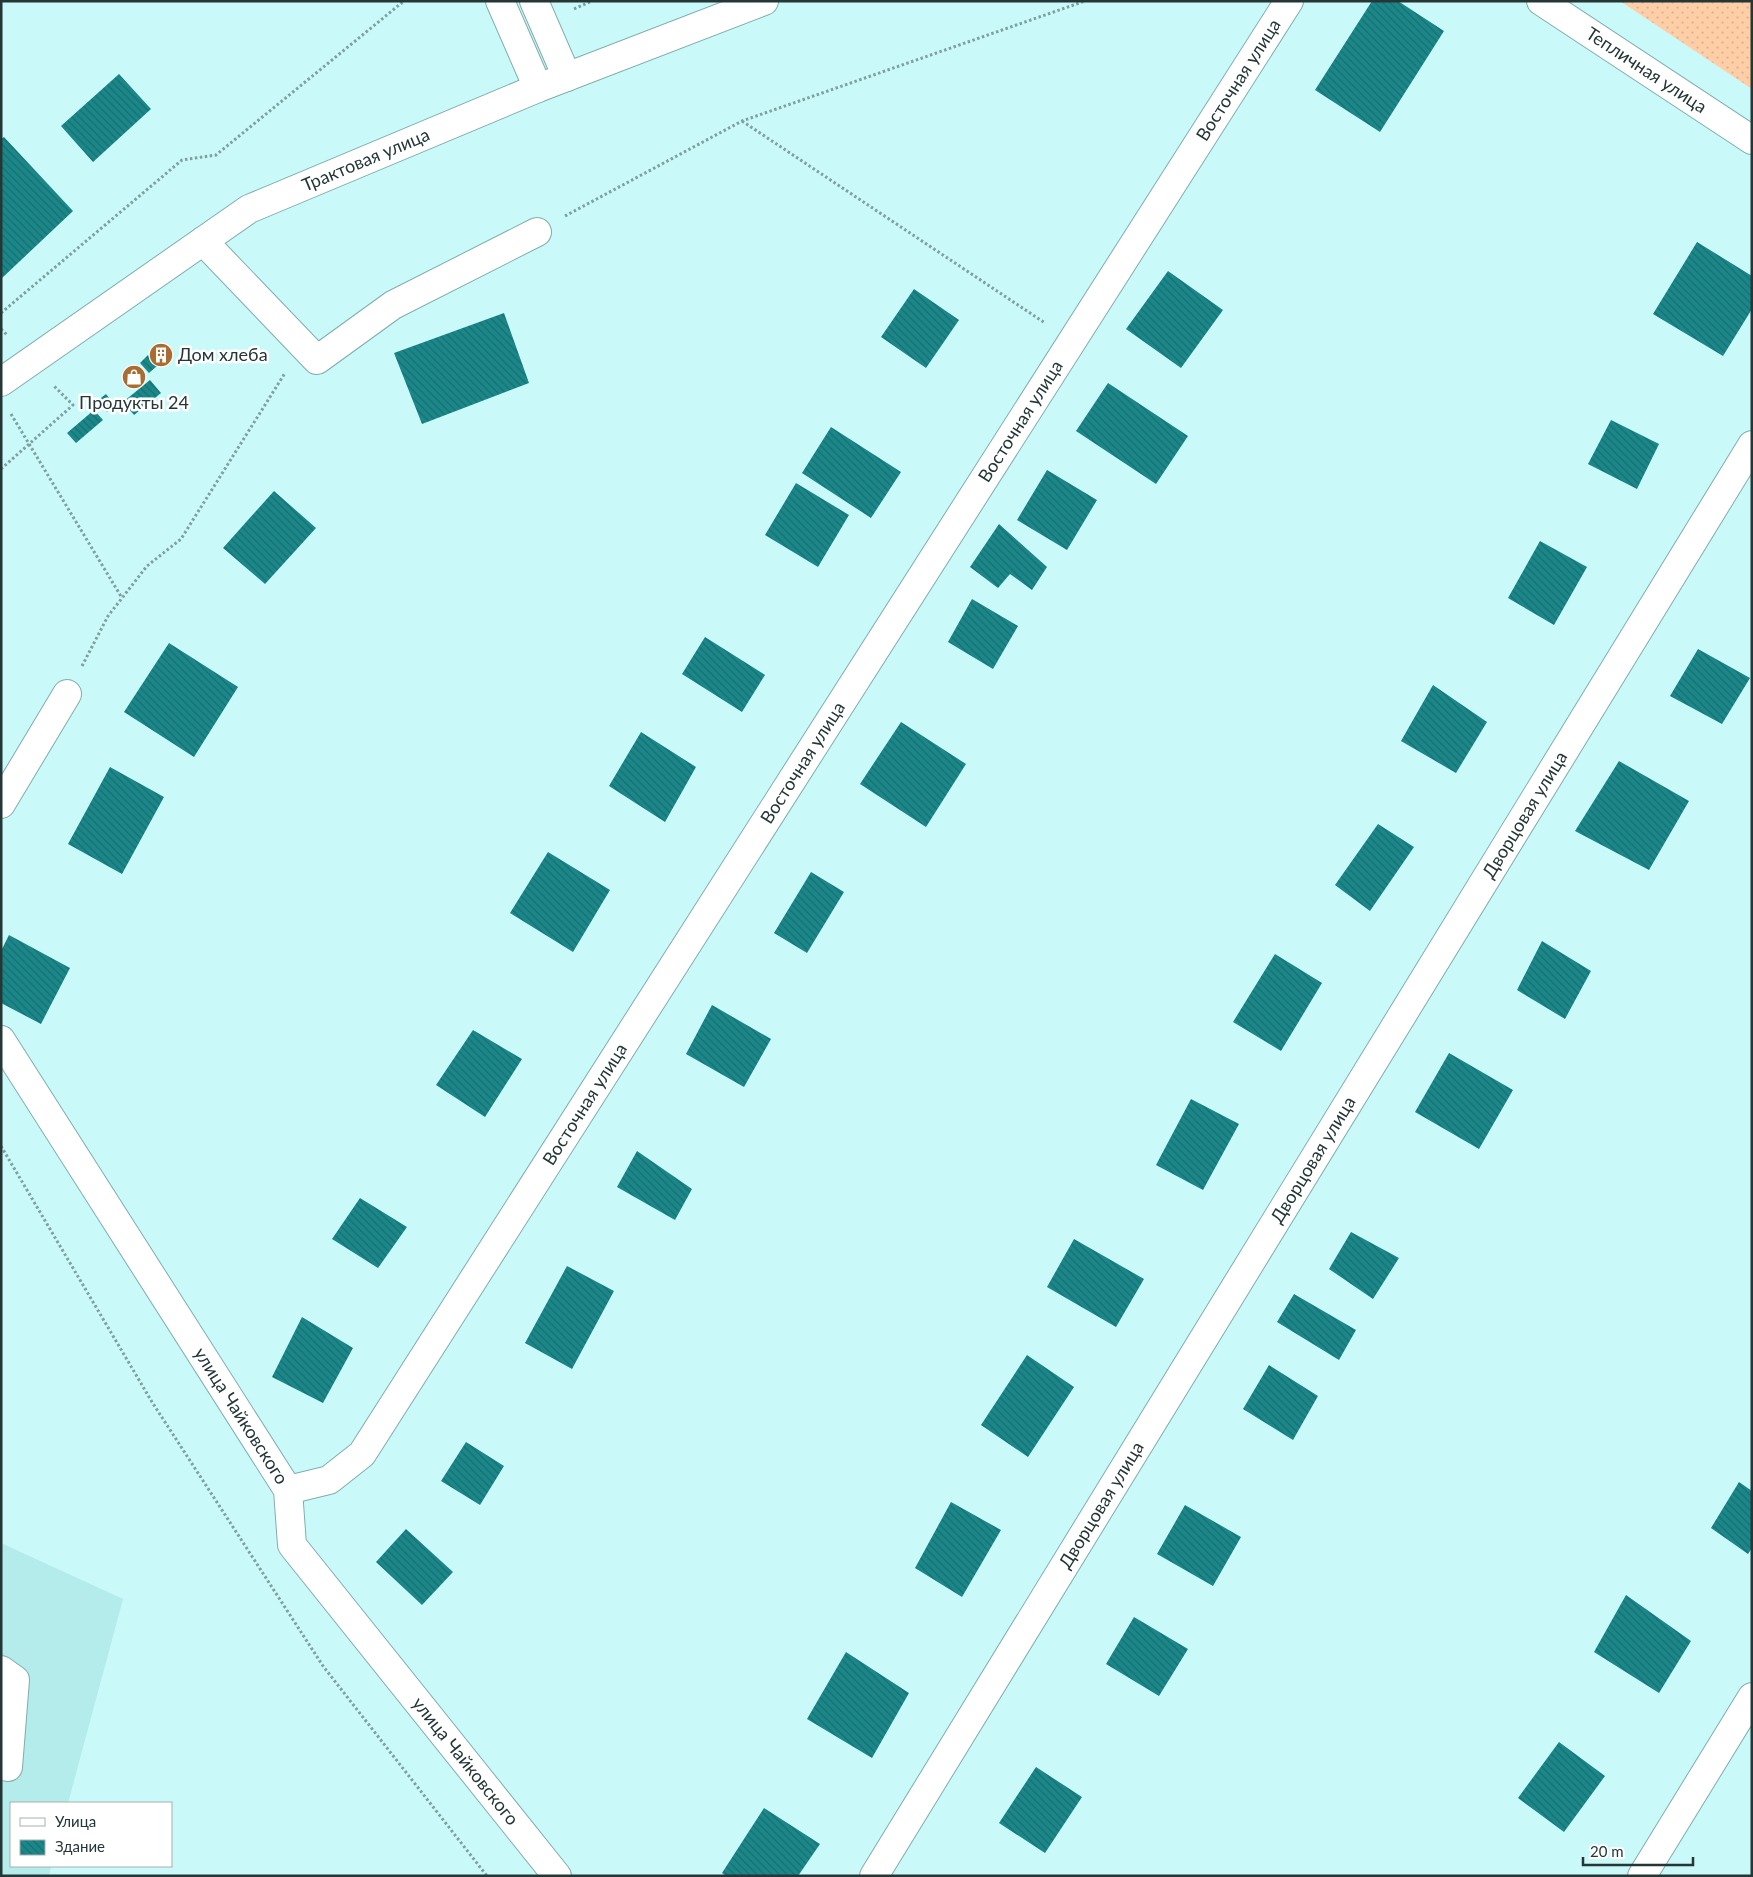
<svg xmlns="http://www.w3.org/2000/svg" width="1753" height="1877" viewBox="0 0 1753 1877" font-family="Lato,sans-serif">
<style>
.built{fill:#b4ebeb}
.grass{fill:url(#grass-dots)}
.building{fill:url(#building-back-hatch)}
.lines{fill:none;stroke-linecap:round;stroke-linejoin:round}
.minor-casing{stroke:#81adad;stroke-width:30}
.path{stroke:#7ea0a0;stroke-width:3;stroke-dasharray:2.5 2.5;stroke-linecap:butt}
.minor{stroke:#fff;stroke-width:28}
.labels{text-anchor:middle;stroke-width:5;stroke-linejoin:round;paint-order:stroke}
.street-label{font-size:18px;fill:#243636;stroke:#fff}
.poi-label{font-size:18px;fill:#243636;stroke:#fff;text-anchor:start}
</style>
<defs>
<pattern id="grass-dots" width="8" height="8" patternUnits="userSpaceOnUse" patternTransform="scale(1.25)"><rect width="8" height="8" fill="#fecea6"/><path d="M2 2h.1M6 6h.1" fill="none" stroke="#dab290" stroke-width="1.8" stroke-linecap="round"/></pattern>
<pattern id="building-back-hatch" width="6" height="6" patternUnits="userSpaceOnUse" patternTransform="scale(1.25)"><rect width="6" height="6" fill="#1b8789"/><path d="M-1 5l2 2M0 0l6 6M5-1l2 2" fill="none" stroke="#186f71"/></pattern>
</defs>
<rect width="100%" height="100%" fill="#caf9f9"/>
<!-- built -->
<path class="built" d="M1 1543 123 1599 68 1803H11V1866H51L49 1876H1Z"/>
<!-- grass -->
<path class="grass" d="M1620 1H1752V89Z"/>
<!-- building -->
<path class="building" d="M1372 1H1398L1444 31 1380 132 1315 90Z
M119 74 151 109 93 162 61 126Z
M4 137 73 211 1 279V139Z
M1697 242 1752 276V309L1723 356 1653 314Z
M1168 271 1223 310 1181 368 1126 329Z
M914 289 959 320 926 368 881 337Z
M504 313 529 383 422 424 394 353Z
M161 345 170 356 161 364 152 353Z
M148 355 157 366 149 373 140 363Z
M134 367 143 379 134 386 125 375Z
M150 380 161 393 134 415 123 402Z
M1108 383 1188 436 1156 484 1076 431Z
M106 394 115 405 107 412 97 401Z
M94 410 103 420 76 443 67 433Z
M1611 420 1659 444 1637 489 1588 464Z
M831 427 901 472 871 518 802 473Z
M1047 470 1097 500 1067 550 1017 520Z
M796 483 849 515 818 567 765 535Z
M274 491 316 528 265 584 223 548Z
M999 524 1047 567 1032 590 1010 574 998 588 970 567Z
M1540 541 1587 567 1554 625 1508 598Z
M972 599 1018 626 993 669 948 642Z
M705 637 765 675 742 712 682 674Z
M169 643 238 687 194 757 124 712Z
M1698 649 1750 678 1722 724 1670 696Z
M1433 685 1487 722 1456 773 1401 741Z
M901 722 966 764 926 827 860 784Z
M641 732 696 767 665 822 609 786Z
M1619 761 1689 801 1649 870 1575 831Z
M110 767 164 797 122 874 68 844Z
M1378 824 1414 847 1370 911 1335 885Z
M548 852 610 890 573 952 510 913Z
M811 872 844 892 807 953 774 933Z
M9 935 70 968 41 1024 1 1003V951Z
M1542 941 1591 971 1565 1019 1517 990Z
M1275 954 1322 983 1281 1051 1233 1022Z
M712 1005 771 1039 744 1087 686 1054Z
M473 1030 522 1059 485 1117 436 1085Z
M1449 1053 1513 1090 1479 1149 1415 1112Z
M1191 1099 1239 1124 1203 1190 1156 1165Z
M637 1151 692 1189 675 1220 617 1187Z
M360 1198 407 1227 378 1268 332 1239Z
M1351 1232 1399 1258 1373 1299 1329 1269Z
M1074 1239 1144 1279 1116 1327 1047 1287Z
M567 1266 614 1291 572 1369 525 1343Z
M1294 1294 1356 1330 1339 1360 1277 1322Z
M302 1317 353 1348 323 1403 272 1377Z
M1027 1355 1074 1387 1028 1457 981 1425Z
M1269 1365 1318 1396 1293 1440 1243 1409Z
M466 1442 504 1466 480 1505 441 1481Z
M1739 1482 1752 1491V1548L1748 1554 1711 1528Z
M951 1502 1001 1530 962 1597 915 1568Z
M1185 1505 1241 1537 1213 1586 1157 1554Z
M406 1529 453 1572 422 1605 376 1562Z
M1626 1595 1691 1641 1659 1693 1594 1652Z
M1134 1617 1188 1649 1159 1696 1106 1664Z
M846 1652 909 1693 872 1758 807 1719Z
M1559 1742 1605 1776 1564 1832 1518 1798Z
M1036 1767 1082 1797 1045 1853 999 1823Z
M764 1808 820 1844 798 1876H726L722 1873Z"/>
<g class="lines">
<!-- minor casing -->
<g class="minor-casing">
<g id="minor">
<path d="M500 1 538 88"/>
<path d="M534 1 567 77"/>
<path id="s1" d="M1541 1 1752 140"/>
<path d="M203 241 317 360 393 305 537 232"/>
<path id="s2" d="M1 382 249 209 538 88 764 1"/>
<path d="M1 804 67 694"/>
<path id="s3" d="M1 1040 288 1490 292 1545 557 1876"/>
<path id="s4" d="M288 1490 329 1480 362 1454 1289 1"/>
<path d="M1 1670 15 1680 8 1767"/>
<path id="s5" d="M874 1876 1752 445"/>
<path d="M1642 1876 1752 1697"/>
</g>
</g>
<!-- path -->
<path class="path" d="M574 9 592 1
M742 121 1045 323
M565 216 742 121 1085 1
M1 313 182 160 216 155 404 1
M1 329 8 336
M11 414 122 598
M1 469 73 405 53 385
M82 666 108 616 147 566 181 539 285 373
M1 1146 152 1402 323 1666 487 1876"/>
<!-- minor -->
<use href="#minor" class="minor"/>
</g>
<!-- icons -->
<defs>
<g id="building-disc" transform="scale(1.25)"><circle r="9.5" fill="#a96c31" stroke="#fff"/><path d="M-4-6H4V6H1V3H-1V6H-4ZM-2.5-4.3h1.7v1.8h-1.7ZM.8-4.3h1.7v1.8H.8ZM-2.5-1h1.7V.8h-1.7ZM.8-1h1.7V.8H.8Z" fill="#fff"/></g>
<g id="shop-disc" transform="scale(1.25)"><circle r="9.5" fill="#a96c31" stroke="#fff"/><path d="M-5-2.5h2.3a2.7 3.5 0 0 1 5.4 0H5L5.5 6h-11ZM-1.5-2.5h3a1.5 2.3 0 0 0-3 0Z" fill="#fff"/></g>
</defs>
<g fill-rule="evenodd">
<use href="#building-disc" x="161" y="355"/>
<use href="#shop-disc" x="134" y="377"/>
</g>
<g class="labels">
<!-- street labels -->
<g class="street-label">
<text dy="6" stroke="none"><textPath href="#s1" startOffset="126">Тепличная улица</textPath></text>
<text dy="6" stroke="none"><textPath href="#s4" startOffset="1714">Восточная улица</textPath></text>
<text dy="6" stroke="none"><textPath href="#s2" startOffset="429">Трактовая улица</textPath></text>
<text dy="6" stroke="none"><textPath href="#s4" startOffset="1309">Восточная улица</textPath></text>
<text dy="6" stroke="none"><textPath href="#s4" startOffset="904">Восточная улица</textPath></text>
<text dy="6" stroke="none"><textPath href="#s5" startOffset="1245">Дворцовая улица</textPath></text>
<text dy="6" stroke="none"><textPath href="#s4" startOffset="499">Восточная улица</textPath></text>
<text dy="6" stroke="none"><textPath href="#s5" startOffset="840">Дворцовая улица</textPath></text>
<text dy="6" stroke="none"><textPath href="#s3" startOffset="446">улица Чайковского</textPath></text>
<text dy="6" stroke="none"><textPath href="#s5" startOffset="435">Дворцовая улица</textPath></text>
<text dy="6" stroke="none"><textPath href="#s3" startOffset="866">улица Чайковского</textPath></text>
</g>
<!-- poi labels -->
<g class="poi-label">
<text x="178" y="361">Дом хлеба</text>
<text x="134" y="409" text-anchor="middle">Продукты 24</text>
</g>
</g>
<!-- border -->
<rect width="1753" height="1877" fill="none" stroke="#243636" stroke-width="5"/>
<!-- legend -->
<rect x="10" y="1802" width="162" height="65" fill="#ffffff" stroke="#a7afaf"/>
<rect x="20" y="1818" width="25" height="8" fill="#ffffff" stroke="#a7afaf"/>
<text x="55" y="1827" font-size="15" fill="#243636">Улица</text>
<rect x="20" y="1840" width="25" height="15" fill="url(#building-back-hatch)" stroke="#a7afaf"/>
<text x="55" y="1852" font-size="15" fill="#243636">Здание</text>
<!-- scale -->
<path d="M1583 1857v8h110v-8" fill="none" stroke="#243636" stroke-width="2.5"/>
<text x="1590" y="1857" font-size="15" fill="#243636" stroke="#ffffff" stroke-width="4" paint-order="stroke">20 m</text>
</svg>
